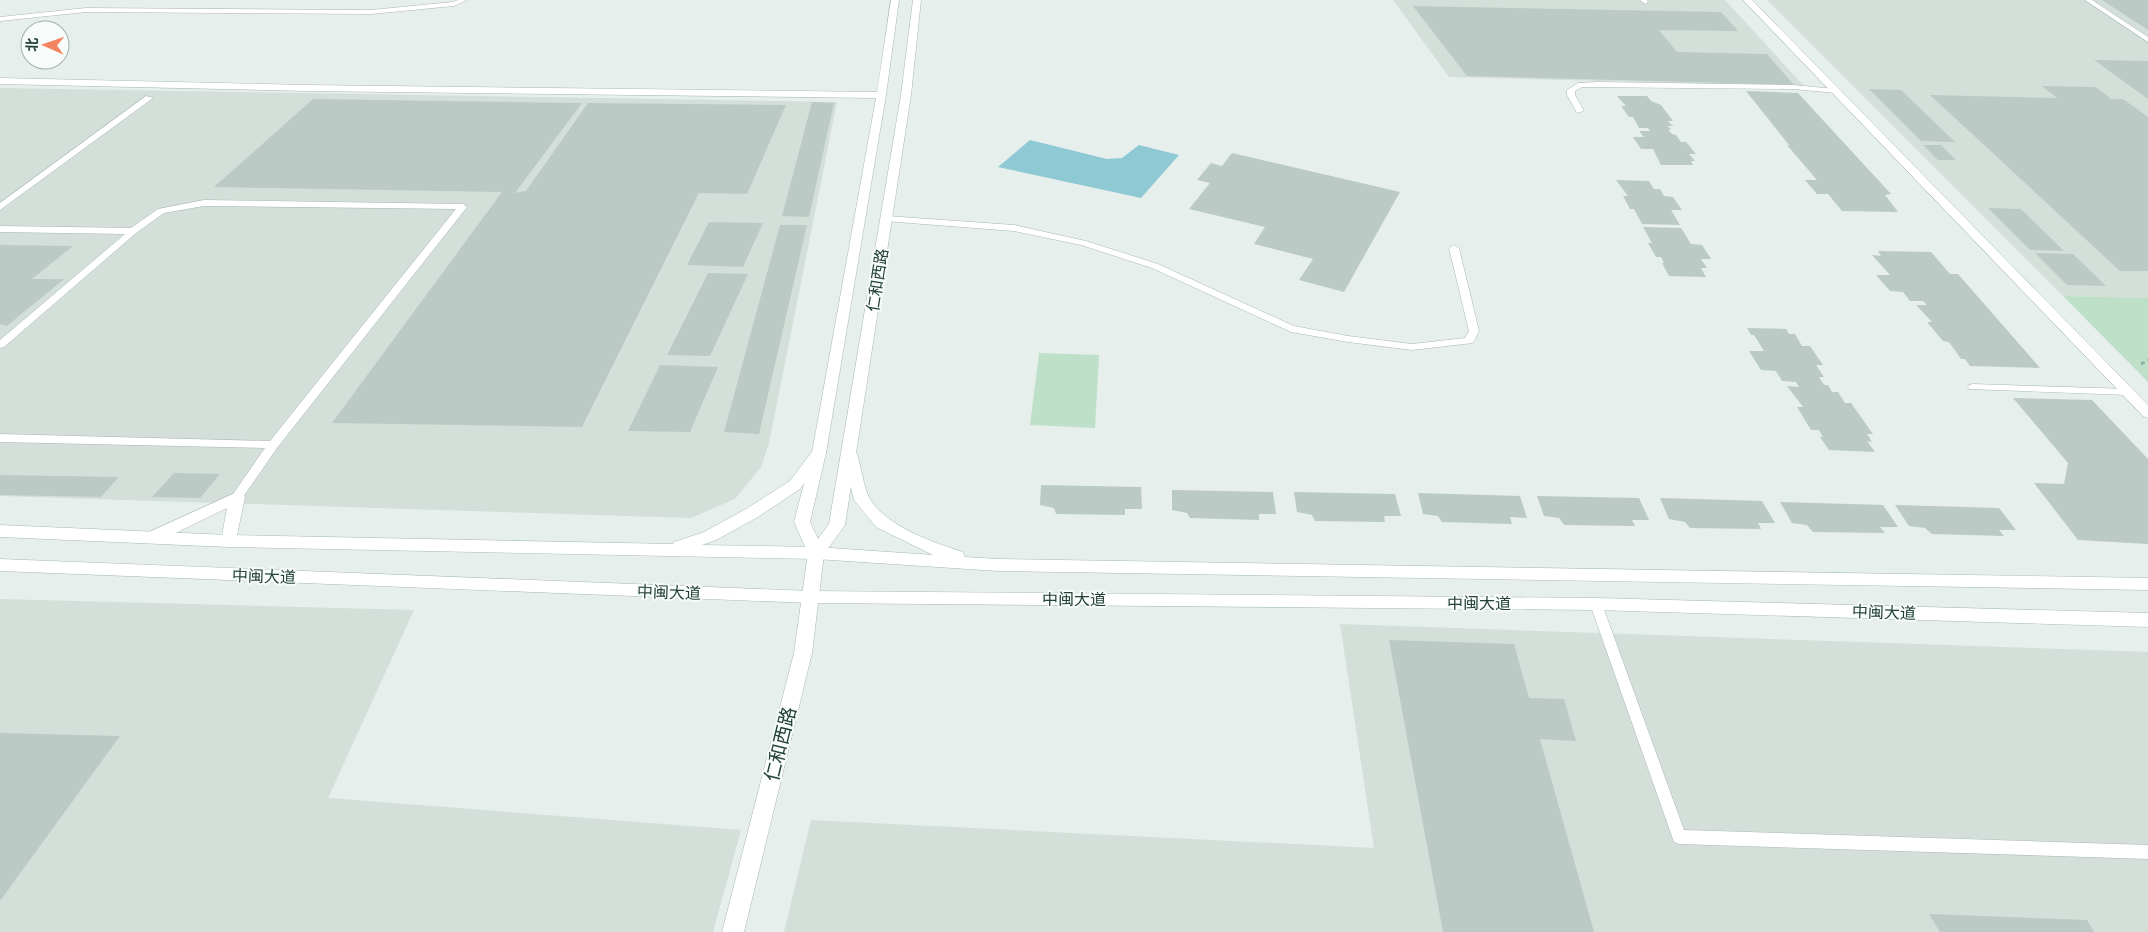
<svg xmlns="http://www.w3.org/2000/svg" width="2148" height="932" viewBox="0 0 2148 932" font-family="Barlow,'Noto Sans SC',sans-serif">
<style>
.built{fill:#d4dfda}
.green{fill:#bfe0c8}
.water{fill:#8ec9d4}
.building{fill:#bbcac4}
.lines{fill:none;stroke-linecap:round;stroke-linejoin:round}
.service-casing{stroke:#a8b8b2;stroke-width:1}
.minor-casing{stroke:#a8b8b2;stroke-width:1}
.secondary-casing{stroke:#a4bbb3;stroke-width:1}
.path-far1{stroke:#86b3a5;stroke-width:2.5;stroke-dasharray:2 3;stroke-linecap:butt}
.path{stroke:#86b3a5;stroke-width:3;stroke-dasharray:2.5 4;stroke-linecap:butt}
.service{fill:#fff;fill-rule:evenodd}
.minor{fill:#fff;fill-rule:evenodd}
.secondary{fill:#fff;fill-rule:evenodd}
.labels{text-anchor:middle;stroke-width:4;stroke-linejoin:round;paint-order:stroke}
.street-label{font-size:16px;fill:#24423a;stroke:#f7fbf9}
.near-street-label{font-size:19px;fill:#24423a;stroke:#f7fbf9}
</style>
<rect width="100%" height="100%" fill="#e6efeb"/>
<!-- built -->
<path class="built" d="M1393 0H1725L1804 86 1449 77Z
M1767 0H2148V298L2063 296Z
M0 88 837 102 769 443 761 467 735 499 691 518 0 496Z
M0 599 414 610 328 798 741 830 713 932H0Z
M1340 624 2148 652V932H784L811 820 1374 848Z"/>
<!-- green -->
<path class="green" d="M2063 296 2148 298V382Z
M1039 353 1099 355 1095 428 1030 425Z"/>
<!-- water -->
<path class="water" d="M1030 140 1107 159 1122 158 1139 145 1179 155 1141 198 998 167Z"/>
<!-- building -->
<path class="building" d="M2102 0H2148V30Z
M1413 6 1721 12 1738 31 1659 30 1677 52 1767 54 1794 85 1467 76Z
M2094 60 2148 61V99Z
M2042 86 2096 87 2111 99H2123L2148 117V271H2120L1930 95 2057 98Z
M1869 89 1901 90 1955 142 1921 141Z
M1746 91 1798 93 1891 194 1885 195 1898 212 1842 211 1828 194H1817L1805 180H1817L1787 145H1789Z
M1617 96H1647L1651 101 1661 105 1673 121H1668L1673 126H1668L1671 130H1668L1672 134 1676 135 1681 142H1686L1696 154H1689L1695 161H1691L1693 165H1661L1653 149H1641L1633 137H1644L1639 131H1650L1648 128H1639L1633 117H1629L1621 106H1626Z
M313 99 582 103 515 193 526 191 588 103 786 105 747 194 699 193 582 427 332 423 502 192 214 187Z
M812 102 834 103 809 217 782 216Z
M1923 145H1941L1956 160H1938Z
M1232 153 1400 192 1344 292 1299 280 1313 259 1254 244 1265 227 1189 209 1210 183 1197 180 1211 163 1222 166Z
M1616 180 1649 181 1654 189H1660L1664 196 1673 197 1682 210H1671L1680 225 1642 224 1634 209H1630L1623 196H1628Z
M1988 208 2021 209 2064 251 2030 250Z
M709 222 763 223 743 267 687 265Z
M780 225H807L759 434 724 432Z
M1643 227 1681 228 1691 244 1702 245 1711 259H1701L1707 268H1701L1706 277 1669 276 1662 263H1664L1661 257H1656L1648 243H1652Z
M0 245 73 246 32 279H64L7 326 0 324Z
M1878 251 1931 252 1950 274H1958L2040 368 1970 366 1965 359H1961L1949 342 1943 341 1927 322H1932L1916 305H1927L1923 301H1910L1903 292 1890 291 1876 275H1890L1872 255 1881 256Z
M2035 253 2073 254 2106 286 2067 285Z
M708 273 748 274 710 356 667 355Z
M1747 328 1786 329 1789 334H1795L1802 346H1810L1823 365H1816L1824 377H1819L1824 385H1828L1832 392H1838L1845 403H1851L1873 434H1867L1872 442 1867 441 1875 452 1829 450 1820 437H1823L1819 430H1811L1797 407H1803L1787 386 1799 387 1796 382 1782 381 1776 371 1761 370 1749 351H1764L1754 335H1751Z
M660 365 718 367 690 432 628 431Z
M2013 398 2092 400 2148 459V544L2078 540 2034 483 2064 484 2068 463Z
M174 473 220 474 200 498 152 497Z
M0 475 119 477 101 497 0 495Z
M1041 485 1141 487 1142 509H1125V515L1056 514 1054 508 1040 505Z
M1172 490 1273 492 1276 514H1259V520L1190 518 1187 513 1172 510Z
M1294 492 1395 494 1401 516H1384L1385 522 1315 521 1312 515 1297 512Z
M1418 493 1520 496 1527 518 1510 517 1512 524 1442 522 1438 516 1423 514Z
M1537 496 1639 498 1649 520H1632L1635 526 1564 525 1559 518 1544 516Z
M1660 498 1762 501 1775 523H1758L1761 529 1690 528 1685 522 1669 519Z
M1780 502 1883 505 1898 527H1880L1885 533 1813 532 1807 525 1792 523Z
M1895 505 1999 508 2016 530H1999L2004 536 1932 534 1925 528 1909 526Z
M1389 640 1514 644 1529 698 1564 699 1576 741 1540 739 1594 932H1443Z
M0 733 120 736 0 901Z
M1929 914 2087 920 2094 932H1940Z"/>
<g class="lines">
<!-- service casing -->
<g class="service-casing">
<path id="service" d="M458 0H467L454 6 371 14 86 12 0 21V17L86 8 371 10 453 2Z
M1640 0H1647L1648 2 1645 4Z
M2085 0H2092L2148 37V42Z
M1598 82 1793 85 1836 89 1840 91 1836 93 1793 89 1582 87 1575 91V95L1584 111 1577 113 1567 95V90L1578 83Z
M146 96 153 98 0 210V203Z
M204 200 463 204 467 207 277 448 241 500H233L231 497 265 448 0 442V434L270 441 456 209 204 206 164 213 136 233 4 347 0 348V340L125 234 0 232V226L131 228 158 209Z
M887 216 1014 225 1086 241 1158 264 1294 326 1348 336 1412 344 1465 338 1469 331 1449 248 1454 245 1459 248 1479 331 1473 343 1412 350 1348 342 1291 332 1152 268 1081 245 1014 231 884 221V217Z
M1973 384 2128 389 2133 392 2128 395 1969 389 1968 387 1969 385Z
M1596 599 1600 601 1602 604 1684 830 2148 845V859L1679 844 1674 842 1590 604 1592 601Z"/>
</g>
<!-- minor casing -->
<g class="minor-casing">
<path id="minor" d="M891 0H899L886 95 826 453 810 522 818 539 829 524 901 95 913 0H921L911 95 845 525 824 554 812 653 744 932H722L794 653 808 553 794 522 812 453 876 98 306 91 0 84V78L306 85 877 92Z
M1743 0H1752L2148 405V418L2143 416Z
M237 492 242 493 245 497 235 545 229 547 223 545 221 541 227 508 159 541 153 543 147 541 145 537 147 533Z"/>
</g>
<!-- secondary casing -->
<g class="secondary-casing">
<path id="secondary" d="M819 448 824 449 826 453 800 489 758 517 716 540 702 545 816 547 933 555 876 527 854 500 843 454 845 450H855L857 454C861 466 864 489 870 499 886 526 934 543 963 552L965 557 998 559 2148 578V590L998 571 816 559 229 547 0 537V525L229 535 673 544 674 542 704 532 746 509 790 481 814 449Z
M0 559 810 591 1596 598 2148 613V627L1596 610 810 603 0 571Z"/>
</g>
<!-- path-far1 -->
<path class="path-far1" d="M2143 363 2148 360"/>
<!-- path -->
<path class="path" d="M2141 364 2145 362"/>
<!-- service -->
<use href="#service" class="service"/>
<!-- minor -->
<use href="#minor" class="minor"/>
<!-- secondary -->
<use href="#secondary" class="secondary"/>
</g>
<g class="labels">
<!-- street labels -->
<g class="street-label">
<text transform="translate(877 280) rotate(-81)" y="6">仁和西路</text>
<text transform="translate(264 576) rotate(2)" y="6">中闽大道</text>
<text transform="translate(669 592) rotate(2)" y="6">中闽大道</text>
<text x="1074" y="605">中闽大道</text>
<text x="1479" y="609">中闽大道</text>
<text transform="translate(1884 612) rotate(2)" y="6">中闽大道</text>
</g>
<!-- near-street labels -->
<g class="near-street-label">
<text transform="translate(780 744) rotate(-76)" y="7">仁和西路</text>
</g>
</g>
<!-- north arrow -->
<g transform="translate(45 45) rotate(272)"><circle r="24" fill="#f7fbf9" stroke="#a3b1ad"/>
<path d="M0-4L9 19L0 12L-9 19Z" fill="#f4845f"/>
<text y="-8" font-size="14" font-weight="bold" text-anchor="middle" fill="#24423a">北</text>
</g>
</svg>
